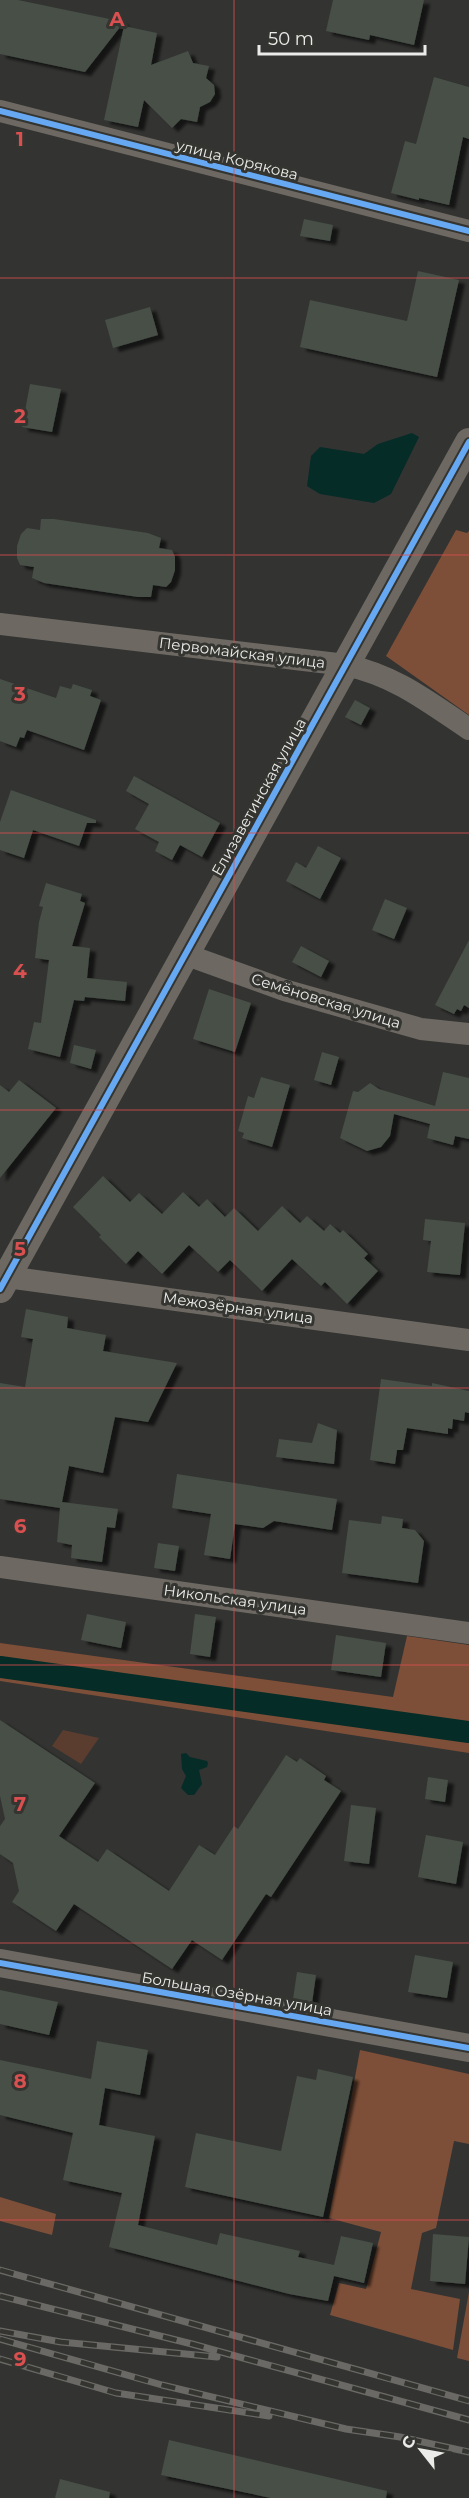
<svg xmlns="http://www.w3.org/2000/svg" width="469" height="2498" viewBox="0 0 469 2498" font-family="Montserrat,sans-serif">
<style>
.green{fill:#5a3d2f}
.forest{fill:#7d4f38}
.water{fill:#052c27}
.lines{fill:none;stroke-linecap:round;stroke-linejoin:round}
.canal{stroke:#052c27;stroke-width:22}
.building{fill:#464f47;filter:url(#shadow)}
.minor{stroke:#6d6962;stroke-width:22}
.tertiary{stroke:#6d6962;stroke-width:28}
.rail-casing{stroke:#6a6965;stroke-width:7}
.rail{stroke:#343431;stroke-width:4.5;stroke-dasharray:14;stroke-linecap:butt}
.cycleway-casing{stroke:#343431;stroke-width:10}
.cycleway{stroke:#66a8f1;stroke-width:6}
.grid{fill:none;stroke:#da4f4f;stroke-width:1.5;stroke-opacity:0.55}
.labels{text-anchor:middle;stroke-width:6;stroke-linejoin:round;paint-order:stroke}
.street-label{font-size:15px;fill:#ebebe9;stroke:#343431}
.grid-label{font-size:20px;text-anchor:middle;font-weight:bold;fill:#da4f4f;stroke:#343431;stroke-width:6;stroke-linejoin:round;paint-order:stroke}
</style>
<defs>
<filter id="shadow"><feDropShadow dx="6" dy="4" stdDeviation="1.5" flood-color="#0009"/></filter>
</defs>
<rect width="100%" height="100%" fill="#333332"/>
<!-- green -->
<path class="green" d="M63 1730 99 1738 81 1764 52 1746Z"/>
<!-- forest -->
<path class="forest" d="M456 530 467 533 469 531V715L386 656Z
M407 1636 469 1645V1753L0 1681V1643L393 1697Z
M360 2050 469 2074V2144L454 2141 436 2228 422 2233 411 2289 460 2299 453 2350 330 2315 339 2283 366 2289 381 2232 329 2218Z
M0 2197 56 2214 52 2235 0 2221Z
M469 2292V2361L457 2358Z"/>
<!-- water -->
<path class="water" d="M412 433 419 437 391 494 374 503 320 494 307 486 311 456 320 447 364 454 378 444Z
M186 1753 190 1757 207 1761 208 1763 207 1767 199 1770 202 1784 194 1795H188L181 1788 186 1776 182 1769 181 1754Z"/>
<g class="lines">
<!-- canal -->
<path class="canal" d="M0 1667 469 1732"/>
</g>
<!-- building -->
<path class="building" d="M0 0H18L124 22 85 72 0 54Z
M333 0H424L414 45 370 35 369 40 326 31Z
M124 26 157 33 151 65 188 51 193 63 209 66 206 78 214 85 215 94 210 102 200 107 197 122 181 119 172 128 144 100 138 127 104 120Z
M434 77 469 87V139L463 137 449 205 419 198V200L391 193 405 141 416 144Z
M304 219 333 225 330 241 300 236Z
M418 271 459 280 437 377 300 347 310 300 407 321Z
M150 307 158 335 113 348 105 320Z
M30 384 61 389 52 432 22 427Z
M41 519H54L148 533 161 538 159 548 172 550 175 557V570L171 582 166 587 153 585 151 597H138L44 583 32 578 34 567 20 565 17 558V546L21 534 27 528 40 530Z
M0 679 56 698 60 686 71 689 73 684 92 690 90 696 101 700 84 750 27 730 24 738 20 737 16 747 0 741Z
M355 700 370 708 361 725 345 717Z
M134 776 220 823 202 857 180 845 172 860 155 851 159 842 135 829 149 804 126 791Z
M11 790 96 820V823H87L79 846 33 830 24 858 0 850V822Z
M318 846 341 858 320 899 286 881 296 862 306 868Z
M46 883 82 894 80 901 85 903 72 946 90 948 87 978 127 982 125 1001 85 997 84 1001 74 1000 60 1057 28 1049 34 1022 41 1023 49 960 35 958 39 922 43 907 39 906Z
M385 899 407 908 394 939 372 930Z
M469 940V1008L464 1005 461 1011 457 1009 454 1014 435 1005Z
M301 946 329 961 321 977 292 962Z
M209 989 251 1003 235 1052 193 1039Z
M74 1045 96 1050 91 1069 70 1063Z
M322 1052 339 1057 331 1085 314 1080Z
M443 1072 469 1078V1139L455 1136 453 1145 427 1138 430 1124 394 1114 390 1136 381 1147 367 1151 340 1138 353 1091 358 1092 370 1083 379 1089 435 1106Z
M261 1077 290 1085 272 1147 242 1138 244 1133 238 1131 248 1096 254 1098Z
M19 1080 56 1108 0 1178V1085L9 1092Z
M103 1176 130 1202 139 1193 162 1214 183 1192 199 1207 207 1199 225 1217 234 1208 258 1231 282 1206 300 1223 307 1216 324 1231 330 1224 340 1233 343 1230 368 1254 364 1258 378 1271 347 1304 325 1282 321 1286 292 1259 262 1291 230 1260 218 1272 189 1245 162 1274 138 1251 126 1264 99 1237 101 1235 73 1207Z
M425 1219 465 1223 460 1275 427 1272 431 1241 423 1240Z
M26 1309 68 1317 67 1328 106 1335 103 1351 177 1363 148 1422 115 1417 103 1473 69 1466 62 1502 118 1509 115 1528 107 1527 102 1562 71 1558 72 1545 57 1542 60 1508 0 1499V1383L25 1387 33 1339 21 1337Z
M381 1379 432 1386V1383L469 1391V1413L465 1412 464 1421 453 1419 452 1429 448 1428V1434L407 1428 403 1450H397L395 1464 370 1460Z
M318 1423 337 1430 334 1464 276 1457 279 1439 312 1443Z
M177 1474 337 1499 332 1530 274 1521 263 1528 235 1524 230 1559 204 1555 211 1514 172 1508Z
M382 1516 403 1519 402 1528 415 1530 424 1541 418 1583 342 1573 349 1520 381 1524Z
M158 1543 179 1546 175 1571 154 1568Z
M87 1614 126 1622 121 1648 81 1640Z
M195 1614 216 1617 210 1657 190 1654Z
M336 1635 386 1643 381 1677 331 1670Z
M0 1720 95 1783 59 1836 98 1862 107 1849 169 1891 199 1845 215 1855 234 1826 238 1829 286 1755 297 1762 300 1758 326 1776 324 1780 341 1791 271 1897 266 1894 222 1960 192 1940 172 1969 74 1904 56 1931 12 1902 19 1891 13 1863 0 1854V1826L5 1819 0 1796Z
M428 1777 448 1780 445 1802 425 1799Z
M351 1805 376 1808 369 1864 344 1861Z
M426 1835 463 1842 456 1884 418 1877Z
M415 1955 453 1962 447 1998 408 1992Z
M297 1972 316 1975 312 2003 293 1999Z
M0 1990 58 2002 49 2035 0 2024Z
M97 2041 148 2050 140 2095 105 2088 99 2125 155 2136 138 2225 217 2245 220 2233 300 2251 298 2257 334 2265 341 2236 373 2243 364 2283 334 2276 328 2301 289 2294 109 2247 122 2193 63 2180 73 2133 0 2115V2060L91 2079Z
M318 2069 353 2077 323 2217 185 2187 196 2133 281 2151 297 2076 316 2080Z
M433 2234 469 2237 465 2284 430 2281Z
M169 2440 387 2491 386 2498H271L161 2475Z
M60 2479 110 2492 109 2498H55Z"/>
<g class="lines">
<!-- minor -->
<path class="minor" d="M0 111 469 231
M0 624 346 665C396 676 427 701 469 729
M187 955 284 990 421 1029 469 1034
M7 1277 469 1340
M0 1567 469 1633"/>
<!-- tertiary -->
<path class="tertiary" d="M0 1289 469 442
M0 1963 469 2048"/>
<!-- rail casing -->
<g class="rail-casing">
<path id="rail" d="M0 2270 469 2401
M0 2296 192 2344 469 2420
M0 2331 61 2342 217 2357
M0 2339 162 2385 346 2429 400 2437 469 2452
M0 2359 116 2393 269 2416"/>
</g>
<!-- rail -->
<use href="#rail" class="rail"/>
<!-- cycleway casing -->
<g class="cycleway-casing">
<path id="cycleway" d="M0 111 469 231
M0 1289 469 442
M0 1963 469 2048"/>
</g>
<!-- cycleway -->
<use href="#cycleway" class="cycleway"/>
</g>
<!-- grid -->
<path class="grid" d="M234 0V2498M0 278H469M0 555H469M0 833H469M0 1110H469M0 1388H469M0 1665H469M0 1943H469M0 2220H469"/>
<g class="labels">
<!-- street labels -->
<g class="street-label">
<text transform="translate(237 160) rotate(14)" y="5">улица Корякова</text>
<text transform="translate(242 653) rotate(7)" y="5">Первомайская улица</text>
<text transform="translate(259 797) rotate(-61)" y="5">Елизаветинская улица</text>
<text transform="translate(326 1001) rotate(17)" y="5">Семёновская улица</text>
<text transform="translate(238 1308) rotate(8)" y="5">Межозёрная улица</text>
<text transform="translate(235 1600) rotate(8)" y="5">Никольская улица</text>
<text transform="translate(237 1994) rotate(10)" y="5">Большая Озёрная улица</text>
</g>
</g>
<g class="grid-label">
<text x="117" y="26">A</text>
<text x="20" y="146">1</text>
<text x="20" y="423">2</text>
<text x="20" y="701">3</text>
<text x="20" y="978">4</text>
<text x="20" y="1256">5</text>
<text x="20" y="1533">6</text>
<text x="20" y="1811">7</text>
<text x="20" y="2088">8</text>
<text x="20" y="2366">9</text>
</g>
<!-- north arrow -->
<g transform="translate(421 2450) rotate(301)" stroke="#343431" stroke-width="4.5" paint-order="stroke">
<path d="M0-4.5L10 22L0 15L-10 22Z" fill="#ebebe9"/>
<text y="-9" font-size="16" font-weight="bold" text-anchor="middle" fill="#ebebe9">С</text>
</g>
<!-- scale -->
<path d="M259 45v9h166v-9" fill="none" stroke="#ebebe9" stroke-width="3"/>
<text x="268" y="45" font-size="18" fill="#ebebe9" stroke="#343431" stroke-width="4.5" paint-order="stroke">50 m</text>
</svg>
